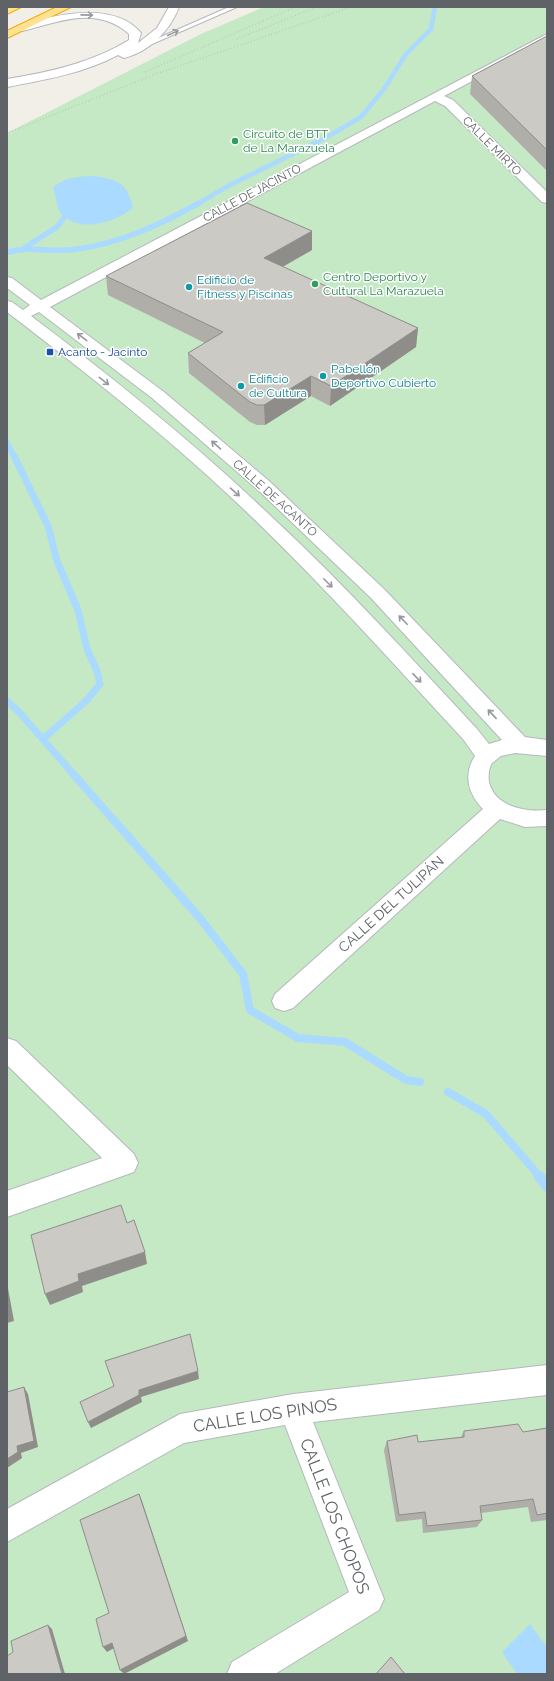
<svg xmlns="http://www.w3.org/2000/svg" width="554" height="1681" viewBox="0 0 554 1681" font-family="Raleway,sans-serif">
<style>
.green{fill:#c5e8c5}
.water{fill:#aadaff}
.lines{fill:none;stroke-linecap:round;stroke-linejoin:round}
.stream-far4{stroke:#aadaff;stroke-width:4.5}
.stream-far3{stroke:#aadaff;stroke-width:5.5}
.stream-far2{stroke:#aadaff;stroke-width:7}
.stream-far1{stroke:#aadaff;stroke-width:8}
.stream{stroke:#aadaff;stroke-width:11}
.service-casing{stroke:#b5b8bc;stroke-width:2}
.minor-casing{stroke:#b5b8bc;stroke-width:2}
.tertiary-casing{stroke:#b5b8bc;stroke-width:2}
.motorway-casing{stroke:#f9ab00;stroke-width:2}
.service{fill:#fff;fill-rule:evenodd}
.minor{fill:#fff;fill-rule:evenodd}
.tertiary{fill:#fff;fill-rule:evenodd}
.motorway{fill:#fde293;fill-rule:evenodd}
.rail{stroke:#b6b7b8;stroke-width:1.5;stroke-dasharray:0.5 2.5;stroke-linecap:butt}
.wall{fill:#afaea9}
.shaded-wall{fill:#8f8d8a}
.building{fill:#cccac5;stroke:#8f8d8a}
.oneway{stroke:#979a9d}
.leisure-dot{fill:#2e9e5b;stroke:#fff;stroke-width:1.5}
.culture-dot{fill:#0f9aa8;stroke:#fff;stroke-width:1.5}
.transit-dot{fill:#1a4fb4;stroke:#fff;stroke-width:1.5}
.labels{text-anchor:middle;stroke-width:3;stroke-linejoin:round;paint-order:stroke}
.far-leisure-label{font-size:12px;fill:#27864d;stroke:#fff;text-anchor:start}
.far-street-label{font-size:12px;fill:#5f6368;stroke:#fff}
.far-culture-label{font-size:12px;fill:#0d838f;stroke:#fff;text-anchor:start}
.far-transit-label{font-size:12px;fill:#164399;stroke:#fff;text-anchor:start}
.street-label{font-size:14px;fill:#5f6368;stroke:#fff}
.near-street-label{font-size:17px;fill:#5f6368;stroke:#fff}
</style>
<rect width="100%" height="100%" fill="#f1efe8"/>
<!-- green -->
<path class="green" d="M264 7H547V1674H7V133L201 34Z"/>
<!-- water -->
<path class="water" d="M93 176C117 179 128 183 133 208 116 223 76 234 60 212 56 205 56 195 53 188 63 177 79 177 93 176Z
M530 1624 547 1647V1674H517L502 1652Z"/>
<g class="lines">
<!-- stream-far4 -->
<path class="stream-far4" d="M199 203 230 185 329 136 361 117 384 89 406 54 431 29 435 7"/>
<!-- stream-far3 -->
<path class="stream-far3" d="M24 248 57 227 65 216
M9 252C30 246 48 252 70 250 117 245 160 225 201 202
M7 442 14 457"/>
<!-- stream-far2 -->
<path class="stream-far2" d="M14 456 48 526 57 561 78 610 87 649 97 671 100 684 87 700 43 739
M7 701 18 711 75 776"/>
<!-- stream-far1 -->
<path class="stream-far1" d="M74 775 199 917 243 974 250 1010 298 1038 345 1042 406 1080 420 1082
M448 1092 486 1114 540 1177"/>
<!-- stream -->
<path class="stream" d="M539 1176 547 1186"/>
<!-- service casing -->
<g class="service-casing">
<path id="service" d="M229 7H237L143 48 138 47Z"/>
</g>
<!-- minor casing -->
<g class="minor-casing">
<path id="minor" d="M547 34V41L444 96 453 100 547 192V203L542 202 445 106 435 101 50 307 164 392 269 481 385 590 525 737 547 740V756L515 753 501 756 492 763C489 768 488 775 489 782 495 807 525 812 547 810V826L525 827 500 819 293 1008 284 1011 275 1008 272 1001 275 994 483 809C468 794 463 774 475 756L463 739C388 658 315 576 235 501 163 433 85 372 7 312V301L12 302 23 310 30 305 7 288V277L12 278 41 300ZM39 312 152 398 257 489 371 598 502 740 489 744 477 729C411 658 346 586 275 520 198 446 116 380 31 316Z
M7 1038 16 1041 134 1154 138 1163 134 1172 7 1217V1191L102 1158 7 1065Z
M547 1365V1395L313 1422 384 1599 379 1610 275 1674H227L232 1662 349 1592 285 1425 184 1443 7 1542V1509L180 1414 293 1394Z"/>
</g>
<!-- tertiary casing -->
<g class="tertiary-casing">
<path id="tertiary" d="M169 7H179C170 31 149 52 124 58L118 55C84 73 45 80 7 87V79C50 72 91 63 129 40V34C96 5 59 22 22 31L18 30 16 28 18 26C53 15 114 0 141 33L138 43 157 28Z"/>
</g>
<!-- motorway casing -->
<g class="motorway-casing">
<path id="motorway" d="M7 7H21L7 14Z
M57 7H71L7 38V31Z"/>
</g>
<!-- service -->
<use href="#service" class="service"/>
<!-- minor -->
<use href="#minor" class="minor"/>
<!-- tertiary -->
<use href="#tertiary" class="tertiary"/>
<!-- motorway -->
<use href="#motorway" class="motorway"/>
<!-- rail -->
<path class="rail" d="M237 39 316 7
M145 72 295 7
M7 133 156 74 351 7"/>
</g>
<!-- wall -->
<path class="wall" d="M547 36V171L470 94 472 76Z
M312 250 283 267 418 328 416 347 330 406 311 396 265 425H257L250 422 189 373 188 353 205 343 108 295 106 276Z
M547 1428V1520L531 1522 528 1507 481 1513 482 1520 477 1527 423 1533 422 1519 396 1522 384 1450 387 1441 418 1442 461 1437 464 1431 523 1432Z"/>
<!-- shaded-wall -->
<path class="shaded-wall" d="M312 231V250L264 277V258Z
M418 328 416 347 330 406 331 386Z
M311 376V396L265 425 264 405Z
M145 1252 147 1264 82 1286 83 1292 50 1305 45 1294 78 1274Z
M7 1283 14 1321 7 1323Z
M198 1371 199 1379 141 1397 142 1402 91 1428 88 1422 139 1390Z
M24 1387 28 1394 38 1447 21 1453 22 1458 7 1468V1459L17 1446Z
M139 1494 142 1501 188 1641 124 1674 120 1670Z
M48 1625 52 1629 65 1674H62Z
M112 1643 116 1647 107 1652 103 1647Z"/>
<!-- building -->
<path class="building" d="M547 36V150L472 76Z
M247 203 312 231 264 258 418 328 331 386 311 376 264 405H257L250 402 188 353 223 332 106 276Z
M121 1205 127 1223 134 1220 145 1252 78 1274 79 1281 45 1294 31 1235Z
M190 1334 198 1371 139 1390V1395L88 1422 80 1402 114 1386 105 1361Z
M24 1387 34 1441 17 1446 18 1452 7 1459V1392Z
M518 1424 523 1432 547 1428V1513L537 1515 533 1499 480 1506 482 1520 427 1526 425 1512 399 1515 387 1441 417 1435 418 1442 464 1437V1431Z
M139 1494 186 1636 120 1670 112 1643 103 1647 96 1619 109 1613 80 1520Z
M48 1625 62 1674H7V1656L13 1652 11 1641Z
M391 1657 405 1674H376Z"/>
<!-- one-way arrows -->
<defs><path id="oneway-shaft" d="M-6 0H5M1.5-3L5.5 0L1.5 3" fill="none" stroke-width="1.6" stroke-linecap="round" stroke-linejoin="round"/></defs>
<g class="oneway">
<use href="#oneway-shaft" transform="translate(87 15) rotate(1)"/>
<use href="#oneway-shaft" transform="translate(173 33) rotate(-25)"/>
<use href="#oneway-shaft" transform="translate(82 337) rotate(-143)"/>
<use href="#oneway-shaft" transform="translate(104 381) rotate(38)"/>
<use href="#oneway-shaft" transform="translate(216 445) rotate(-139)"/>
<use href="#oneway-shaft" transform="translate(235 492) rotate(41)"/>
<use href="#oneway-shaft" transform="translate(328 583) rotate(45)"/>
<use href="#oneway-shaft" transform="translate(403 620) rotate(-134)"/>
<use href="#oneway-shaft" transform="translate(417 678) rotate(47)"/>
<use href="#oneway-shaft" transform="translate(492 714) rotate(-133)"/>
</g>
<!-- markers -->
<g class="leisure-dot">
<circle cx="235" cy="141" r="4"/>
<circle cx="315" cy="284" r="4"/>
</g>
<g class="culture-dot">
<circle cx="189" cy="287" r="4"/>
<circle cx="323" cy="376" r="4"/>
<circle cx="241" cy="386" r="4"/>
</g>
<rect class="transit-dot" x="46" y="348" width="8" height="8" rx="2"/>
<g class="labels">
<!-- far-leisure labels -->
<g class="far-leisure-label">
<text x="243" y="138">Circuito de BTT<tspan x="243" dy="14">de La Marazuela</tspan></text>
<text x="323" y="281">Centro Deportivo y<tspan x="323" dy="14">Cultural La Marazuela</tspan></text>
</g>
<!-- far-street labels -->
<g class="far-street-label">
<text transform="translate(492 146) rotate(45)" y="4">CALLE MIRTO</text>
<text transform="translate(252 193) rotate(-28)" y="4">CALLE DE JACINTO</text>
<text transform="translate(275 498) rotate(42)" y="4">CALLE DE ACANTO</text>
</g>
<!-- far-culture labels -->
<g class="far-culture-label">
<text x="197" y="284">Edificio de<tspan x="197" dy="14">Fitness y Piscinas</tspan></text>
<text x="331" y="373">Pabellón<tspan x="331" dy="14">Deportivo Cubierto</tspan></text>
<text x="249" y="383">Edificio<tspan x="249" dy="14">de Cultura</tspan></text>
</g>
<!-- far-transit labels -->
<g class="far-transit-label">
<text x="58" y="356">Acanto - Jacinto</text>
</g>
<!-- street labels -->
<g class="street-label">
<text transform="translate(391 904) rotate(-42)" y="5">CALLE DEL TULIPÁN</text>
</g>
<!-- near-street labels -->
<g class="near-street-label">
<text transform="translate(265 1415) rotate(-9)" y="6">CALLE LOS PINOS</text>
<text transform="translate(335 1516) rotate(69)" y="6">CALLE LOS CHOPOS</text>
</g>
</g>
<!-- border -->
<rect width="554" height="1681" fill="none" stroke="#5f6368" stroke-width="16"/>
</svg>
